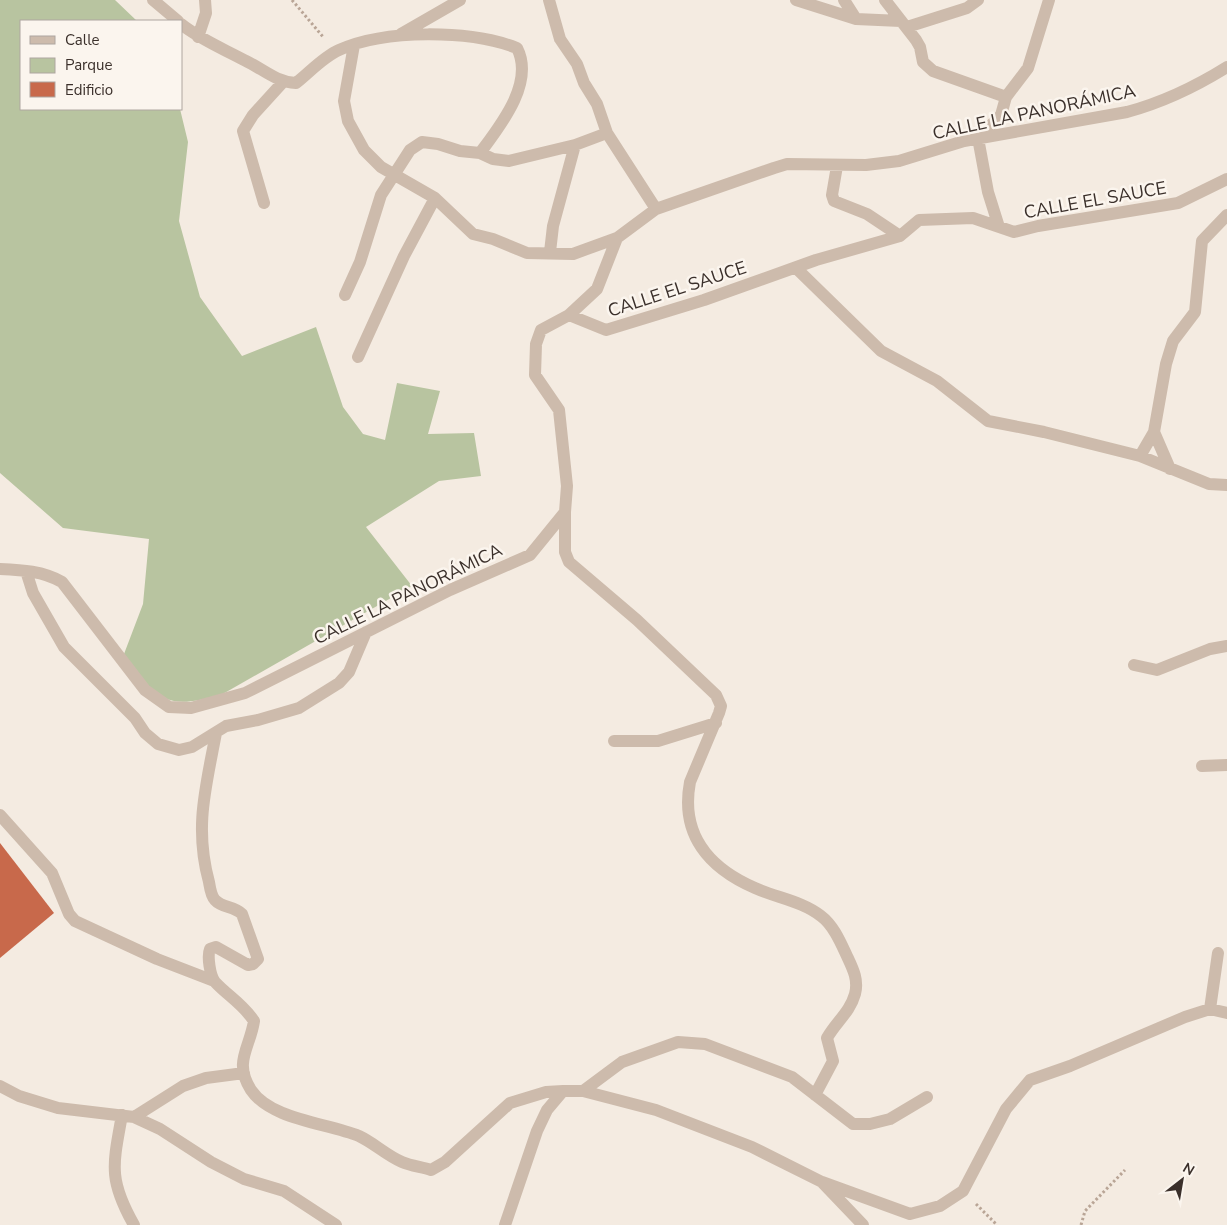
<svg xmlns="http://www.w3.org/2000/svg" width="1227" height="1225" viewBox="0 0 1227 1225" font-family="'Nunito Sans',sans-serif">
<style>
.green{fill:#b8c4a0}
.building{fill:#c8694b}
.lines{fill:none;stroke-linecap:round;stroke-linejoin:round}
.path{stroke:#b9a596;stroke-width:3;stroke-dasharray:2.5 2.5;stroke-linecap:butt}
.street{stroke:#cdbbac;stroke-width:12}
.labels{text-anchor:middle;stroke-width:5;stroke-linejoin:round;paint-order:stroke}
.street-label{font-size:18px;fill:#3b302b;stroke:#fbf5ee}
</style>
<rect width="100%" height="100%" fill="#f4ebe1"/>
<!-- green -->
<path class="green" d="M0 0H115L137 21H21V109H180L188 142 179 221 200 297 242 356 316 327 343 407 363 434 385 440 397 383 440 391 428 434 474 433 481 476 439 481 366 527 412 586 221 695C163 711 157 699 124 654L143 604 149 539 63 528 0 473Z"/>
<!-- building -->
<path class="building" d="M0 843 54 913 0 958Z"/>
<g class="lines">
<!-- path -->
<path class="path" d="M292 0 324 38
M976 1204 997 1225
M1081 1225 1085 1211 1125 1170"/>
<!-- street -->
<path class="street" d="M153 0 178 21
M549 0 560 39 577 64 584 83 597 104 607 133 656 209
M796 0 856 19 901 21
M844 0 856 19
M885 0 916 40 920 47 923 62 933 71 1006 97
M181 24C201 40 224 49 246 61 263 69 276 82 296 83 309 73 323 57 339 50 385 29 470 30 517 48 535 83 500 126 480 153
M907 27 967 8 978 0
M401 34 460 0
M198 37 206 13 205 0
M354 45 344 101 348 121 364 150 381 167 435 198 473 234 493 239 527 253 573 254 617 238 656 209 774 168 787 164 866 165 899 161 964 141 1127 112C1164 102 1195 87 1227 67
M837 166 832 195 834 201 867 214 900 236
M264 203 243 131 253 115 283 82
M999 227 988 192 978 138 1001 115 1006 97 1028 68 1049 0
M617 238 597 289 569 315 541 330 536 344 535 375 559 410 567 486 565 512V552L569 562 637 620 716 695 721 706 719 713 690 782C680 835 709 868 755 888 777 898 802 901 821 916 833 925 840 941 846 954 852 967 859 979 855 994 850 1012 836 1022 827 1038L833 1061 815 1095
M550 252 553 226 575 145
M796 268 881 351 937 381 988 421 1044 432 1140 456 1209 484 1227 485
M345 295 360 262 381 195 410 150 422 142 438 144 460 151 480 153 493 159 509 161 575 145 607 133
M569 315 606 330 704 300 816 260 900 236 919 220 973 218 1014 232 1038 226 1178 203 1227 179
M358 357 404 256 435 198
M1154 432 1170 469
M1140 456 1154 432 1166 364 1173 341 1195 312 1202 241 1227 215
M0 569C22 570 43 571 62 582L145 690 169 707 191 708 245 693 450 590 530 555 565 512
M26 571 33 593 64 647 135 718 145 733 158 744 179 750 192 747 226 726 258 720 299 708 339 683 349 672 366 632
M1134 665 1157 670 1210 649 1227 646
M216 733C206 787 194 827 209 882 210 888 211 896 215 900 222 908 234 906 242 914L258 959 253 964 248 965 216 947 210 949C207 956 210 976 215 982 228 996 243 1004 254 1021 250 1048 233 1062 251 1090 271 1120 328 1123 359 1136 374 1143 386 1155 402 1162 411 1166 422 1167 431 1170L445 1162 510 1103 546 1092 563 1091
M614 741H658L716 723
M1202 766 1227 765
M0 815 52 873 69 914 75 921 157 959 214 981
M1210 1009 1218 953
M0 1086 19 1096 58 1108 134 1117 160 1129 211 1162 244 1179 284 1191 336 1225
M583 1091 622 1062 678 1042 705 1044 792 1077 853 1124H870L890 1119 927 1097
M122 1115C113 1165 108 1179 134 1225
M134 1117 183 1086 206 1078 244 1073
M822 1182 910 1214 940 1206 963 1191 1006 1109 1030 1080 1070 1066 1185 1017 1210 1009 1227 1013
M505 1225 537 1131 547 1110 563 1091H583L656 1110 752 1147 822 1182 863 1225"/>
</g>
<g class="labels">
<!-- street labels -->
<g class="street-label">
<text transform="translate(1034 112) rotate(-12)" y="6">CALLE LA PANORÁMICA</text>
<text transform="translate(1095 200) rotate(-10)" y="6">CALLE EL SAUCE</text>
<text transform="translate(677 289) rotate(-18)" y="6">CALLE EL SAUCE</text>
<text transform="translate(408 594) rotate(-26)" y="6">CALLE LA PANORÁMICA</text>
</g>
</g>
<!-- legend -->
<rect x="20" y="20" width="162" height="90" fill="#fbf5ee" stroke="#aea6a0"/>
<rect x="30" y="36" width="25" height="8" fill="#cdbbac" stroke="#aea6a0"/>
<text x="65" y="45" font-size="15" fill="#3b302b">Calle</text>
<rect x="30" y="58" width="25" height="15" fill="#b8c4a0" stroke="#aea6a0"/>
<text x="65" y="70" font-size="15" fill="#3b302b">Parque</text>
<rect x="30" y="82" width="25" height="15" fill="#c8694b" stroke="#aea6a0"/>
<text x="65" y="95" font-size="15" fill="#3b302b">Edificio</text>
<!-- north arrow -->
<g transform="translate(1182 1180) rotate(31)" stroke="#fbf5ee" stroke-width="4" paint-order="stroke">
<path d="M0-4L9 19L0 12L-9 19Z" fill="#3b302b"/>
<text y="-8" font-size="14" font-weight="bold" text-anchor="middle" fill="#3b302b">N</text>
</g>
</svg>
